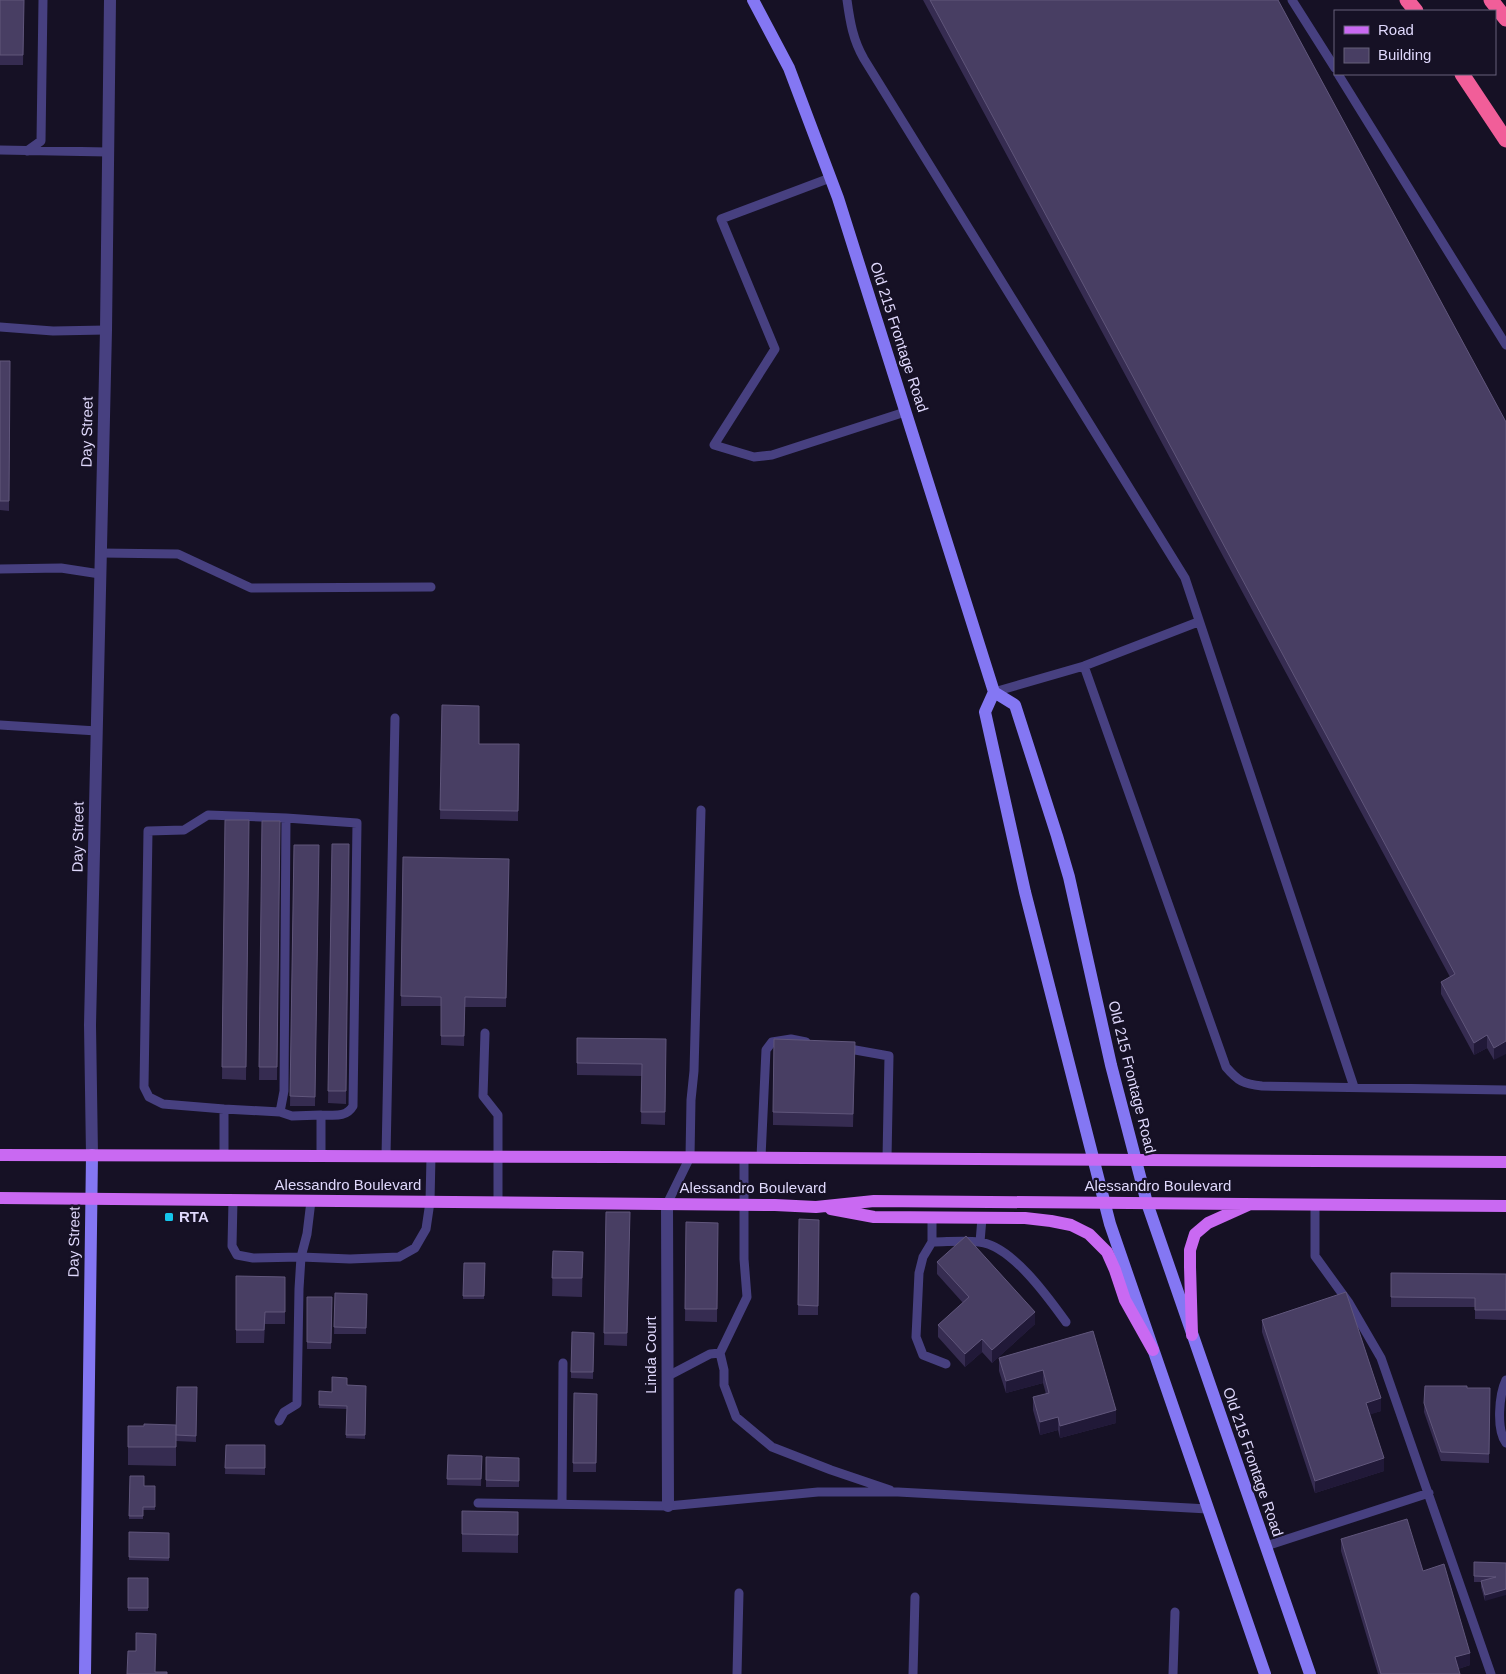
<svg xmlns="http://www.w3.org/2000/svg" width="1506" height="1674" viewBox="0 0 1506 1674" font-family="Arial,sans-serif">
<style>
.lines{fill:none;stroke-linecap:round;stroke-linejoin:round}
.lane{stroke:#474080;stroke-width:9}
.street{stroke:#474080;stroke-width:12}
.secondary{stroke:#8477f3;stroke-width:12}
.primary{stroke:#c969f2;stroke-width:12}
.highway{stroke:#f15e99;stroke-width:15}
.wall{fill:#362c51}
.shaded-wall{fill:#211938}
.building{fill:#483e63;stroke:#60567b}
.poi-dot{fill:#15c5eb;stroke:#161125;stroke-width:2}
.labels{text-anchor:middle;stroke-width:4.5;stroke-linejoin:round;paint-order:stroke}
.street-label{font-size:15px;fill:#dfd8fc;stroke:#161125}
.poi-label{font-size:15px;font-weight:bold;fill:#dfd8fc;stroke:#161125;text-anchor:start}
</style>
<rect width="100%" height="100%" fill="#161125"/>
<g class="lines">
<!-- lane -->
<path class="lane" d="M847 0C850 22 853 40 864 59L1185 578 1354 1087
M1292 0 1335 68
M1338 74 1506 345
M0 150 108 152
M27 151 41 141 43 0
M830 178 721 219 775 349 714 445 754 457 772 455 905 412
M0 327 53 331 106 330
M101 553 178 554 251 588 431 587
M0 569 61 568 100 574
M1084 666 1226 1067C1238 1081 1243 1084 1262 1086L1506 1090
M994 692 1084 666 1198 622
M0 725 97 731
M208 815 286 818 284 1091 280 1112 224 1109 163 1104 149 1097 144 1087 148 831 184 830Z
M286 818 357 823 353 1106C346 1118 334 1115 321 1115
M485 1033 483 1096 498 1115V1202
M844 1048 889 1056 887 1158
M224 1109V1155
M280 1112 292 1116 321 1115V1155
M386 1156 395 718
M761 1157 766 1050 772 1042 791 1039 806 1042
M233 1200 232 1246 237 1255 253 1258 301 1257 307 1234 311 1201
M667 1204 690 1157 691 1100 694 1071 701 810
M1315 1204V1256L1349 1303 1381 1358 1491 1674
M932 1242V1218
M980 1242 982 1218
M720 1353 747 1297 744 1259V1157
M946 1364 923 1355 916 1337 919 1273 923 1257 932 1242C947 1242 964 1240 979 1242 1011 1245 1048 1297 1066 1322
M668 1376 710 1354 720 1353 724 1370V1385L736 1417 772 1447 831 1470 890 1490
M1506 1380C1499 1395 1496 1429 1506 1443
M279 1421 284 1412 297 1404 299 1289 301 1257 350 1259 399 1257 415 1248 426 1229 430 1202 431 1156
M478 1503 668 1506 818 1492H898L1208 1509
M562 1504 563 1363
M1266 1546 1429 1493
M737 1674 739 1593
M913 1674 915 1597
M1173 1674 1175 1612"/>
<!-- street -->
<path class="street" d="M92 1155 90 1025 106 330 110 0
M667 1204 668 1506"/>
<!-- secondary -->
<path class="secondary" d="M753 0 789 68 838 198 994 692 1015 705 1057 836 1069 877 1111 1065 1147 1203 1310 1674
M994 692 985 712 1025 892 1110 1224 1265 1674
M85 1674 92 1155"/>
<!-- primary -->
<path class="primary" d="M0 1155 612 1157 1506 1162
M0 1198 775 1205 816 1207 874 1201 1506 1206
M831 1209 874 1217 1025 1218 1051 1221 1071 1225 1089 1234 1107 1252 1115 1270 1125 1300 1153 1350
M1192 1335 1190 1267V1250L1195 1234 1208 1223 1248 1205"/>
<!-- highway -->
<path class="highway" d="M1407 0 1416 11
M1491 0 1506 19
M1462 74 1506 140"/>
</g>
<!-- wall -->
<path class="wall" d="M0 0H24L23 65H0Z
M923 0H1278L1506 422 1494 1060 1487 1048 1474 1055 1441 994V982L1450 977Z
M0 361H10L9 511 0 510Z
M442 705 479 744H519L518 821 440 819Z
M225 820H249L246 1080 222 1079Z
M262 821H280L277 1080H259Z
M332 844H349L346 1104 328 1103Z
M294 845H319L315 1106H290Z
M403 857 509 859 506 1007H465L464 1046 441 1045V1006H401Z
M577 1038 666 1039 665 1125 641 1124 642 1076 577 1075Z
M855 1042 853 1127 773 1125V1112Z
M606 1212H630L627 1346 604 1345Z
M799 1219 819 1220 818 1315H798Z
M686 1222 718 1223 717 1322 685 1321Z
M553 1251 583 1252 582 1297 552 1296Z
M937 1262 1035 1324 992 1363 982 1352 965 1367 938 1337V1325L963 1303 937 1274Z
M464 1263H485L484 1299H463Z
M1391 1273 1506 1274V1320L1475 1319V1307H1391Z
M236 1276 285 1277V1324H265L264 1343H236Z
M335 1293 367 1294 366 1334H334Z
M307 1297H332L331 1349H307Z
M1262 1320 1381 1411 1370 1414 1384 1471 1315 1493 1262 1332Z
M1093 1331 1116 1423 1060 1438 1058 1430 1040 1435 1033 1410V1397L1046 1394 1043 1383 1006 1393 999 1371V1358Z
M594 1333 593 1379 571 1378V1372Z
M347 1385 366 1386 365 1439 346 1438 347 1409 319 1408V1391L332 1392Z
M1425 1386 1467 1388H1490L1489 1463 1441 1461 1424 1412Z
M197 1387 196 1442 176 1441V1466L128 1465V1426L176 1435Z
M574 1393 597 1394 596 1472H573Z
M226 1445H265V1475L225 1474Z
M448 1455 482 1456 481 1486 447 1485Z
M486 1457 519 1458V1487H486Z
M130 1476 144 1486H155V1510H143V1519H129Z
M462 1511 518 1512V1553L462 1552Z
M129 1532 169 1533V1561L129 1560Z
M1341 1539 1423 1571 1470 1665 1458 1669 1460 1674H1378L1341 1551Z
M1474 1562 1506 1563 1485 1601 1481 1587V1582H1474Z
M128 1578H148V1611H128Z"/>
<!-- shaded-wall -->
<path class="shaded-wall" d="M1487 1035V1048L1474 1055V1043Z
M1506 1041V1054L1494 1060V1048Z
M1035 1312V1324L992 1363V1350Z
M982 1339V1352L965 1367V1354Z
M1043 1370V1383L1006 1393V1381Z
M1381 1398V1411L1366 1416V1403Z
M1116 1410V1423L1060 1438V1426Z
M1058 1417V1430L1040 1435V1422Z
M1384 1458V1471L1315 1493V1481Z
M1506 1589V1595L1485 1601V1595Z
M1470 1653V1665L1455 1670V1657Z"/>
<!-- building -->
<path class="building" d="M0 0H24L23 55H0Z
M930 0H1278L1506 422V1041L1494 1048 1487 1035 1474 1043 1441 982 1455 974Z
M0 361H10L9 501H0Z
M442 705 479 706V744H519L518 811 440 810Z
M225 820H249L246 1067H222Z
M262 821H280L277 1067H259Z
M332 844H349L346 1091H328Z
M294 845H319L315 1097 290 1096Z
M403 857 509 859 506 998 465 997 464 1036H441V997L401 996Z
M577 1038 666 1039 665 1112H641L642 1064 577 1063Z
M774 1039 855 1042 853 1114 773 1112Z
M606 1212H630L627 1333H604Z
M799 1219 819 1220 818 1306 798 1305Z
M686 1222 718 1223 717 1309H685Z
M966 1236 1035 1312 992 1350 982 1339 965 1354 938 1325 969 1297 937 1262Z
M553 1251 583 1252 582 1278H552Z
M464 1263H485L484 1296H463Z
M1391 1273 1506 1274V1310H1475V1298L1391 1297Z
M236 1276 285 1277V1312H265L264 1330H236Z
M1346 1292 1381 1398 1366 1403 1384 1458 1315 1481 1262 1320Z
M335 1293 367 1294 366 1328 334 1327Z
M307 1297H332L331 1343 307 1342Z
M1093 1331 1116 1410 1060 1426 1058 1417 1040 1422 1033 1397 1049 1393 1043 1370 1006 1381 999 1358Z
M572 1332 594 1333 593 1372H571Z
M332 1377 347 1378V1385L366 1386 365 1435H346L347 1406 319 1405V1391L332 1392Z
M1425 1386H1467V1388H1490L1489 1454 1441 1452 1424 1403Z
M177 1387H197L196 1436 176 1435Z
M574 1393 597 1394 596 1463H573Z
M144 1424 176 1425V1447H128V1426H144Z
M226 1445H265V1468H225Z
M448 1455 482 1456 481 1479H447Z
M486 1457 519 1458V1481L486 1480Z
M130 1476H144V1486H155V1507H143V1516H129Z
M462 1511 518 1512V1535L462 1534Z
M1407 1519 1423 1571 1444 1564 1470 1653 1455 1657 1460 1674H1381L1341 1539Z
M129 1532 169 1533V1558L129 1557Z
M1474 1562 1506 1563V1589L1485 1595 1481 1581 1496 1577 1474 1576Z
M128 1578H148V1608H128Z
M136 1633 156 1634 155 1672H167V1674H127L128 1651H136Z"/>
<!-- markers -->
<rect class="poi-dot" x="164" y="1212" width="10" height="10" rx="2.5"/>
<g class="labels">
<!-- street labels -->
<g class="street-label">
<text transform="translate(899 337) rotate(72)" y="5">Old 215 Frontage Road</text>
<text transform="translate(87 432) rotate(-89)" y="5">Day Street</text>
<text transform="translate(78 837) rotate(-89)" y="5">Day Street</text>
<text transform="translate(1132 1077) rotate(76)" y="5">Old 215 Frontage Road</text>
<text x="348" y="1190">Alessandro Boulevard</text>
<text x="1158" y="1191">Alessandro Boulevard</text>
<text x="753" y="1193">Alessandro Boulevard</text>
<text transform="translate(74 1242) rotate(-89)" y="5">Day Street</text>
<text transform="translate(651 1355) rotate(-90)" y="5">Linda Court</text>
<text transform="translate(1253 1462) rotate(71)" y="5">Old 215 Frontage Road</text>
</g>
<!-- poi labels -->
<g class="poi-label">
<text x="179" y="1222">RTA</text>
</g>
</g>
<!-- legend -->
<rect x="1334" y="10" width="162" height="65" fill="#161125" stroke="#66617b"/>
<rect x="1344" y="26" width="25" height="8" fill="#c969f2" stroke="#66617b"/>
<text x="1378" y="35" font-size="15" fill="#dfd8fc">Road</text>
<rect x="1344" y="48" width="25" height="15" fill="#483e63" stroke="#66617b"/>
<text x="1378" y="60" font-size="15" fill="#dfd8fc">Building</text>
</svg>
